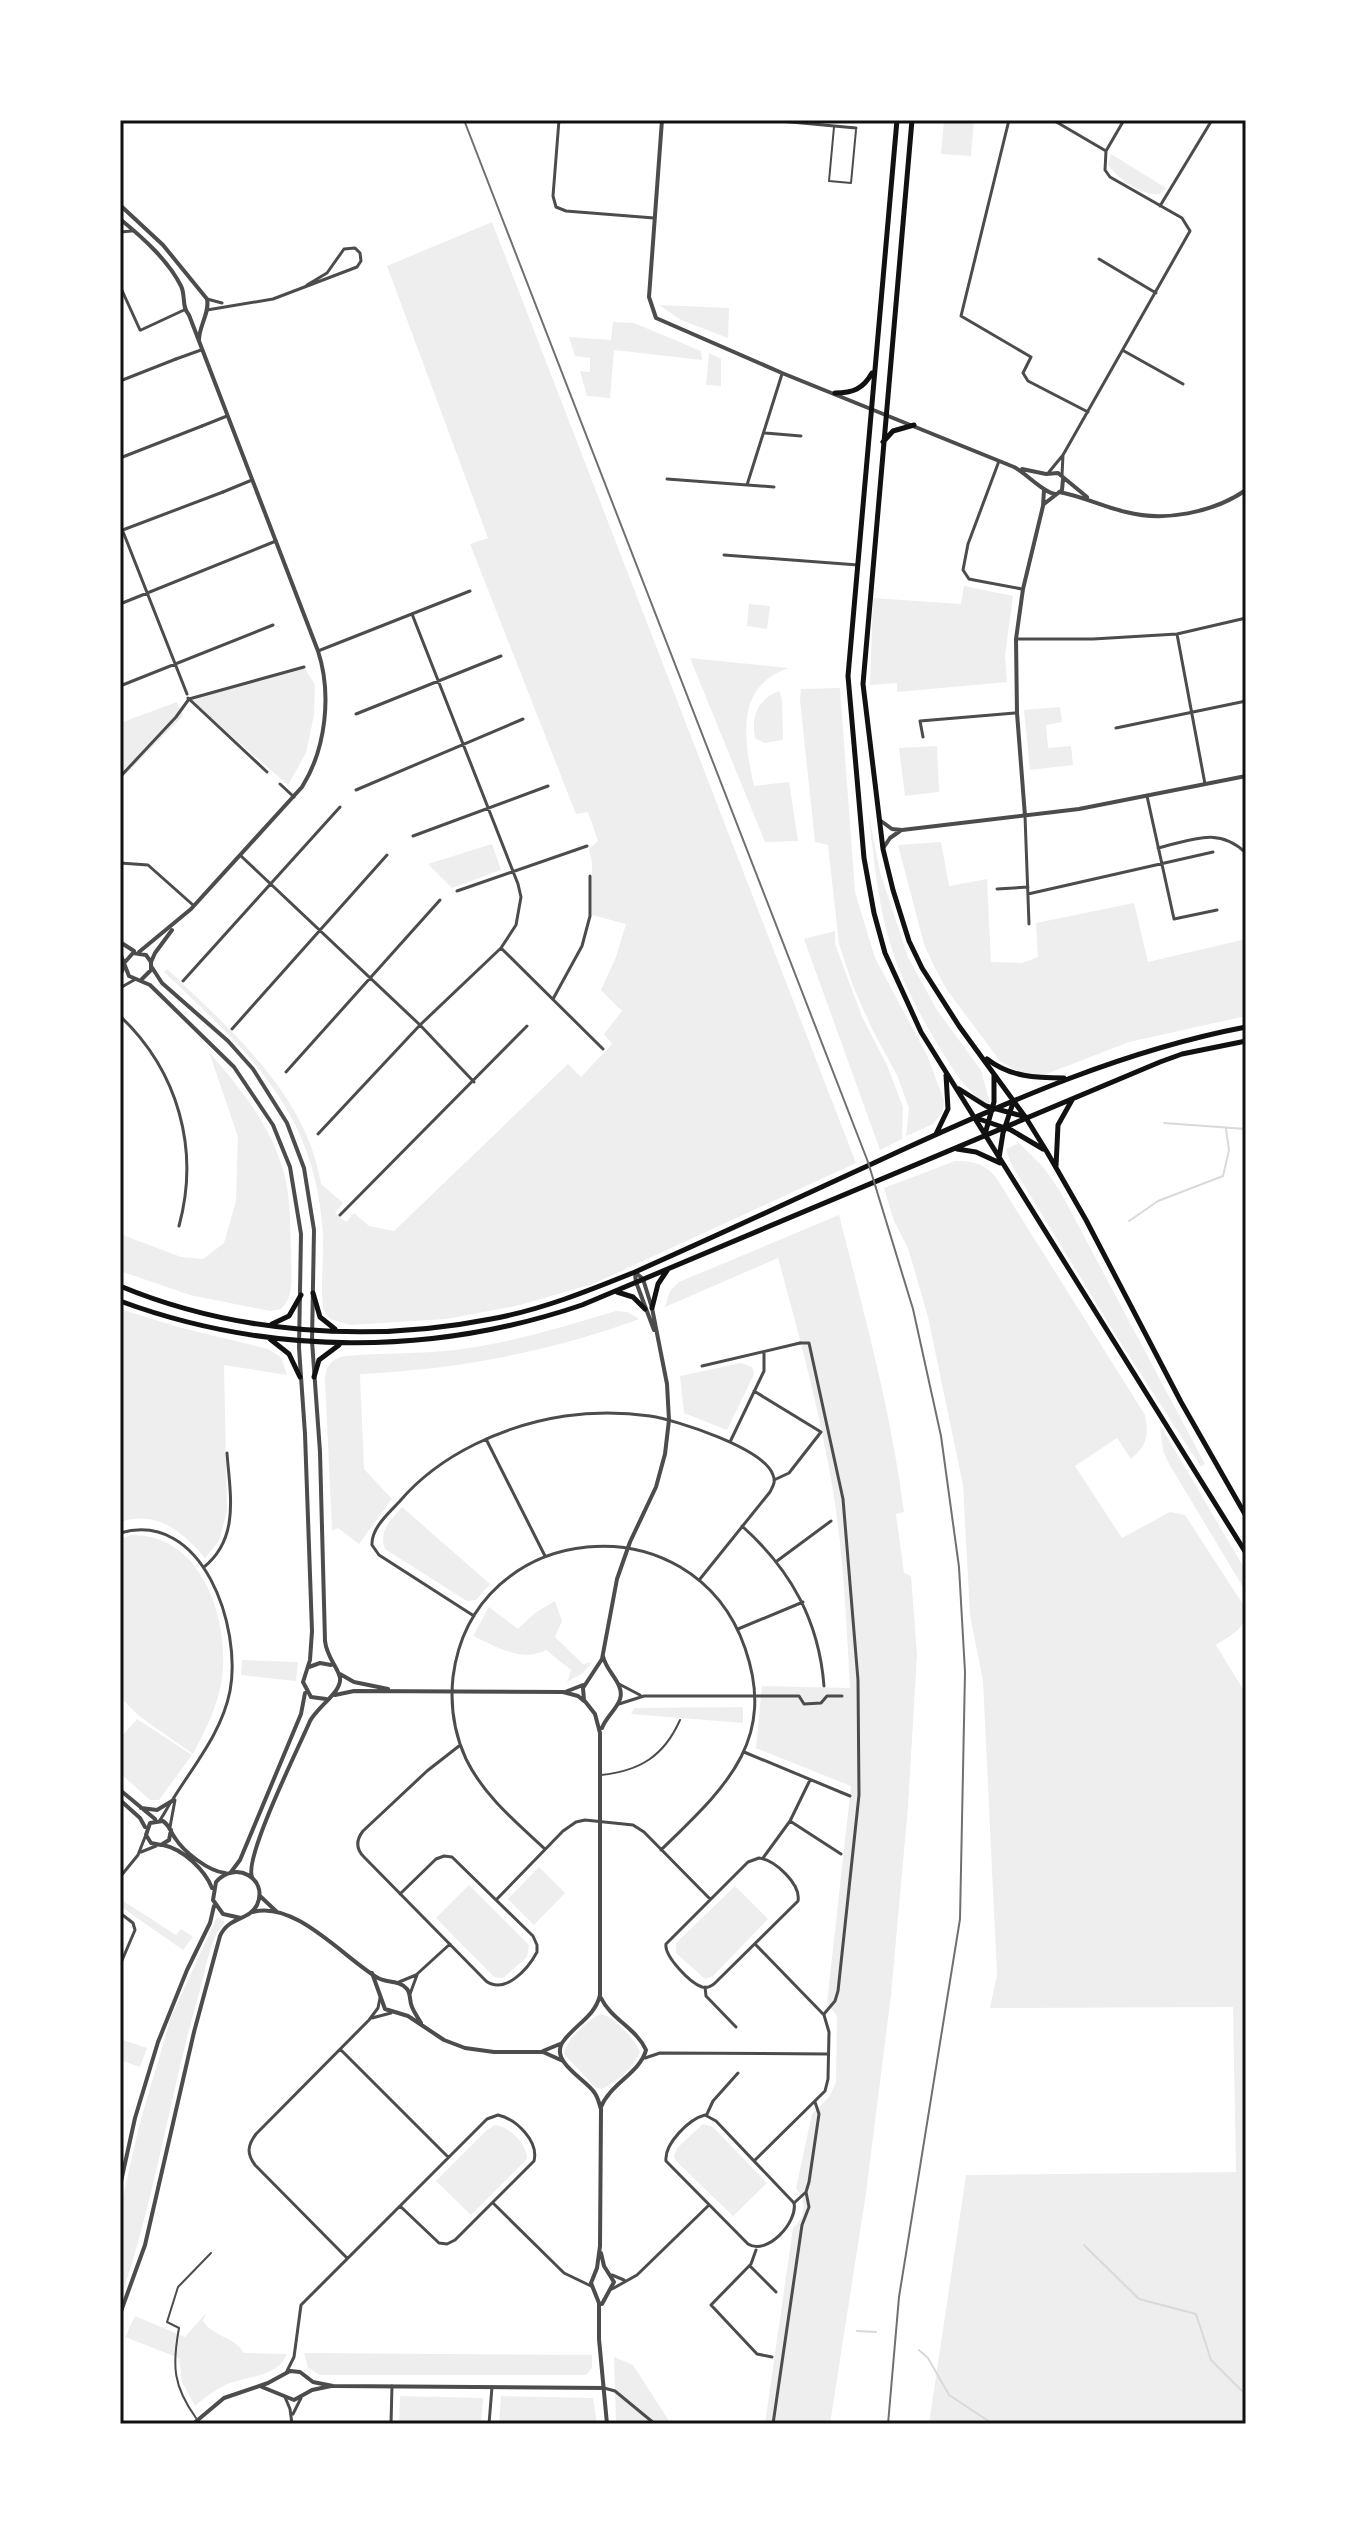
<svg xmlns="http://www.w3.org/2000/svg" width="1366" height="2544" viewBox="0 0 1366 2544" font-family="Lato,sans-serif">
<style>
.green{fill:#eee}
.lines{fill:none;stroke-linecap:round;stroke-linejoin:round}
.stream{stroke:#d9d9d9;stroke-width:2}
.service{stroke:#4c4c4c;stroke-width:2}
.pedestrian{stroke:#4c4c4c;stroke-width:3}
.minor{stroke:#4c4c4c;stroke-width:3}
.tertiary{stroke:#4c4c4c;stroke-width:4}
.primary{stroke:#111;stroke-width:5}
.rail{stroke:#707070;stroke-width:2}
.neatline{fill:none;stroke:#111;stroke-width:3}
</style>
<rect width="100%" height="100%" fill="#fff"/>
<!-- green -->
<path class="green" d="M944 120H974L971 156 941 154Z
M1111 154 1166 188 1160 194C1145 197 1115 178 1108 164Z
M492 222 856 1163 593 1284 516 1306 446 1319 350 1325 330 1319 323 1309C320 1280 325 1252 322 1223 312 1107 244 1048 164 972L167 969C229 1028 307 1095 321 1184L343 1203 335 1213 346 1222 354 1213 369 1226 394 1231 568 1064 581 1077 612 1044 604 1034 622 1011 601 990 616 957 626 924 592 915V863L589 849 598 841 588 812 576 814 470 544 488 538 387 266Z
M659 305 729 308 728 338 681 320Z
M613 322 634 323 701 351 702 360 614 350 610 398 587 396 580 371 590 372V358L575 356 569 337 611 340Z
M709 353 721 359V386L706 385Z
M964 586 1013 596 1005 656 1007 682 897 692V683L870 685 873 598 961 604Z
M749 604 770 606 767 629 747 626Z
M690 658 789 668C734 686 744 740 754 786L789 782 798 841 765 842Z
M304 667 315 685 314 715 306 753 288 785 189 699Z
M840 688 855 892 875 958 927 1055 944 1100 943 1112 933 1124 906 1136 909 1108 897 1075 872 1029 853 986 839 944 828 845 815 842 800 700 801 689Z
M779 691 782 699 783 740 764 743 755 738C751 716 758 699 779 691Z
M177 702 183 716 120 780V723Z
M1060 707 1062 722 1046 725 1048 748 1071 746 1073 765 1030 770 1024 710Z
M937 746 939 792 905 796 899 748Z
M868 811 880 872 908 957 937 1010 981 1070 990 1103 985 1105C963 1087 950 1065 936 1042 918 1011 901 980 891 946 877 903 874 856 868 811Z
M941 842 949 886 987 879 991 962 1022 963 1038 957 1036 923 1134 903 1148 962 1246 939V1016L1129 1042 1041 1076 1023 1074 1000 1061 947 990 933 964 924 944 898 845Z
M492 844 501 870 452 888 428 864Z
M835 931V944L863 1019 887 1065 903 1107 902 1139 880 1150 804 939Z
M209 1052C241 1089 273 1128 285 1177 291 1202 290 1231 291 1257 291 1274 295 1296 281 1309L270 1311 190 1295 120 1271V1234L181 1257 203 1259 224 1243 236 1201 238 1137Z
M1019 1143 1044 1168 1060 1191 1205 1464 1201 1467 1117 1337 1011 1164 1006 1149Z
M955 1161C973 1161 983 1163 995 1176L1145 1415C1149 1436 1147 1445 1131 1459L1117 1438 1075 1466 1122 1538 1170 1512 1185 1515 1246 1609C1246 1630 1232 1634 1216 1645L1246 1694V2424H929L966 2175 1236 2172 1233 2007 990 2008 997 1975 983 1681 970 1615 963 1485 928 1317 908 1248 894 1221 884 1188Z
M839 1215C864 1313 891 1411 904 1512L896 1514 904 1573 911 1576 917 1654 908 1807 891 1995 866 2193 830 2424H765L793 2228C806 2216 807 2202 796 2188L812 2114 829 2097 836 2082 837 2016 827 2003 851 1786 756 1748 762 1686 850 1688C846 1614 843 1540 829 1468 816 1397 797 1327 778 1258L665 1307 670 1291 679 1282Z
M120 1309 178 1327 268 1349 281 1357 287 1375 224 1365 227 1511 219 1541 205 1558C182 1531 157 1510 120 1522Z
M616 1311 627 1312 639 1319C547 1353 457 1369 360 1374L364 1469 392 1499 359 1544 338 1528 332 1531 325 1379C326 1366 331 1359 345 1356 381 1353 418 1354 455 1350 511 1343 562 1327 616 1311Z
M741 1363 752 1367 754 1374 727 1430 684 1413 680 1376Z
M1160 1425 1246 1571V1592L1168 1462 1163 1451Z
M402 1507 490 1584 476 1600 467 1601 385 1549C378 1531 391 1520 402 1507Z
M131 1535C201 1533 230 1619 222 1678 218 1706 206 1729 193 1754L139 1716 120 1697V1539Z
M555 1601 562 1621 555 1637 583 1664 592 1662 583 1673 567 1682 571 1670 546 1650C521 1663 496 1646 473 1636L489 1607 518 1629 535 1613Z
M242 1660 298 1662 296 1681 241 1675Z
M743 1707V1723L631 1714 634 1708Z
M137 1719 192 1755 159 1800H150L120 1773V1738Z
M539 1867 565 1893 534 1925 508 1899Z
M469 1885 529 1945 527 1957 503 1978 494 1977 436 1918Z
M735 1886 768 1919 713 1976 705 1979 676 1953V1943Z
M120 1899 176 1935 181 1929 193 1937 183 1950 120 1906Z
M217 1917 225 1922C210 1937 206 1969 200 1990 170 2093 155 2200 120 2300V2210L139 2126 171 2017Z
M601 2014C614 2017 635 2039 640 2052 635 2066 615 2084 601 2089L595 2087 564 2054C566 2040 588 2019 601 2014Z
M120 2039 147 2048 140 2067 120 2060Z
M703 2124 713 2127 767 2183 733 2216 676 2161 674 2156 677 2148Z
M495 2125C509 2126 528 2145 527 2159L471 2215 436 2181 487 2130Z
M206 2313 203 2321C213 2337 234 2336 244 2353L287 2354C277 2378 249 2375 227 2384 215 2390 205 2397 195 2406L182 2382 179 2358 125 2337 135 2316 185 2337Z
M304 2353 592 2355V2368L586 2375H320L308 2368Z
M614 2357 633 2365 671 2424H616Z
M400 2396 483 2398 481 2424H399Z
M501 2396 593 2398 597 2424H499Z"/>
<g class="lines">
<!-- stream -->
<path class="stream" d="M1164 1123 1246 1129
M1129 1221 1158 1201 1223 1176 1229 1150 1226 1129
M1084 2245 1139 2299 1196 2314 1211 2360 1246 2395
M857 2331 876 2332
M919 2350 928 2358 949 2395 993 2424"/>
<!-- service -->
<path class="service" d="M834 127 829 181 851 183 856 130
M601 1775C640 1771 664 1756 680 1720
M196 2418C173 2386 172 2366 179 2328L167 2322 178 2287 211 2253"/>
<!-- pedestrian -->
<path class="pedestrian" d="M141 330 184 310
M176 359 201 350
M202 426 227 416
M223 492 252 480
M188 698 267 772
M120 777 176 717 189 699 304 667
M280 784 294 797
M120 863 148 865 193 905
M800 1343H809L843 1499 858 1680 859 1795 838 1991 835 2001 824 2014
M794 2203 806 2192 809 2182 819 2114 815 2102
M604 2388 615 2391 655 2424
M773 2424 802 2225 809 2207 806 2192"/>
<!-- minor -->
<path class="minor" d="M559 120 553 196 556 207 566 211 654 218
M769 120 856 128
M1009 120 961 316 1031 357 1023 373 1028 381 1088 412
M1053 120 1106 151
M1160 206 1212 120
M120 232 132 231
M1099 259 1156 293
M120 286 140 330
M207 299 222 303
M207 310 273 299 357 267 361 261 360 253 355 248 344 249 327 273 307 285
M1124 351 1183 384
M120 381 176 359
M765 433 801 436
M120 458 202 426
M999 461 968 544 963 570 969 579 974 580 1022 589
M1049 472 1063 455 1190 231 1182 218 1110 177 1105 170 1106 151 1124 120
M1062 475 1063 455
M667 479 774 487
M747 485 782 374
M120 524 187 694
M120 531 223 492
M724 555 858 565
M120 604 276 541
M1177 634 1205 784
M1016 639H1093L1177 634 1246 618
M318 651 470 591
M120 686 273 625
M356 714 501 656
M1116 728 1246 701
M923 737 920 721 1015 713
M356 790 523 719
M1147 796 1174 919 1217 910
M1025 816 1029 924
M413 836 548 786
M1158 848C1192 840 1218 826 1246 853
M241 856 420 1025 474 1082
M997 889 1028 887
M457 891 587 846
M1028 894 1213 852
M501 948 603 1049
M120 976 124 968
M183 981 340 807
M120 988 134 980
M553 999 582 946 590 916V876
M120 1016C178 1071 200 1149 179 1226
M232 1029 387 855
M286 1072 440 900
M318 1134 420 1025 501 948 516 925 521 897 518 884 412 614
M340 1215 527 1026
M702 1366 800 1343
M754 1391 821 1432 789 1473 774 1480
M486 1439 545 1556
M730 1442 764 1371V1352
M742 1526C791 1570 819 1621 824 1686
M120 1533C203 1509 242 1628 230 1691 222 1732 194 1765 173 1799 168 1806 165 1813 160 1820
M777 1561 831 1521
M204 1567C240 1538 230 1494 227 1453
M474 1616 379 1555 372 1545C371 1528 389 1513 400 1501 440 1454 505 1425 565 1416 592 1412 622 1412 650 1416 676 1420 764 1448 773 1475 776 1482 773 1486 770 1492L700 1579
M738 1629 803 1602
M619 1684 640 1695
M619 1704 644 1696H799L804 1704 821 1703 827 1696H842
M744 1752 850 1796
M790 1821 841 1854
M170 1827 175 1800
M545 1849C516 1822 484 1796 466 1759 454 1733 450 1705 453 1677 473 1519 693 1498 745 1648 778 1743 722 1790 661 1850
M141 1852 156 1846
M759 1858C775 1860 801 1884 798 1901L714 1984C709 1987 708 1988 702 1987 690 1983 664 1956 666 1944L748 1862Z
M763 1858 790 1821 810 1780
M120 1877 138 1855 145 1837
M400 1894 436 1859 444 1856 452 1857 533 1936 537 1945V1952C528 1969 505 1995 486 1981L364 1857C356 1849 356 1840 363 1831L427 1771 459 1746
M496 1900 563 1831 576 1822 585 1820 633 1825 644 1832 710 1899
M120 1913 133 1923 135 1930 120 1965
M399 1982 416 1975 450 1944
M705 1987 706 1996 736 2027
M410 1994 417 1975
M372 2018 391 2013
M340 2049 448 2157
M645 2058 660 2053 828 2054
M707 2114 713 2101 738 2073
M498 2115C516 2119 539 2141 534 2161L455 2240 447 2244 439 2243 400 2206 487 2119Z
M705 2115 716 2121 794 2203C798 2222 767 2256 748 2244L666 2161C664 2144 689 2119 705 2115Z
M755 2160 825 2091 828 2079 829 2032 824 2015 755 1944
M493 2203 564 2273 591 2286
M756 2250 751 2264 711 2305 757 2354 772 2357
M347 2258 255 2165C246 2153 248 2145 256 2134L369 2020 378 2008 380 1998
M751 2267 776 2292
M612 2275 624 2280
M612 2289 637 2275 709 2205
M287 2371 294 2357 301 2305 400 2206
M285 2397 290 2409 292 2424
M293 2414 301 2398
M391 2424 392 2386
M489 2424 492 2387"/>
<!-- tertiary -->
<path class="tertiary" d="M662 120 649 297 656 318 782 373 1014 467C1027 474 1045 494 1056 494
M120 205 163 245 207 299C210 312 199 326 199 340
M120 219C142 237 168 260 181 286 186 296 181 306 189 315L318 651C332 694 326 749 302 787L191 909 139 952
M1022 469 1046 474 1058 473 1087 497
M1059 492C1082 496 1103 507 1126 512 1164 522 1213 513 1246 490
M1044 504 1062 490 1063 479
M1025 816 1017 713 1016 639 1023 589 1043 506 1044 490
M881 821 892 829 902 830 1079 809 1246 776
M884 847 890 838 900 831
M120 942 134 951
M120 953 129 976 150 985 234 1067 273 1125 290 1167 301 1234 299 1348 305 1434 312 1631 310 1660 303 1682 311 1697 326 1699
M125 962 133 953 146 955 151 962V970L142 979
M151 962 155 953 172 930
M151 966 162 983 228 1041 253 1069 287 1123 304 1168 314 1230 312 1341 320 1452 325 1641C327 1658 338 1667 340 1678 342 1692 318 1706 310 1721 299 1747 244 1857 252 1877
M635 1274 636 1282 654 1330
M309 1667 320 1663 331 1665
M340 1674 354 1682 388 1689
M565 1692 583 1685
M335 1695 354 1691 563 1692 578 1696 584 1701
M602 1728C606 1717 617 1709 620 1699 625 1684 606 1672 603 1656
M120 1790 155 1819
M120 1800 140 1818 145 1827
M141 1808 157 1810 172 1801
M171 1830 169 1840 161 1845 151 1843 146 1835 150 1823 163 1821C170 1826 170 1831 175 1838 184 1852 208 1871 225 1873
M163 1845C183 1849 205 1870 212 1888
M231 1872 240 1860 301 1714 305 1693
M260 1896 277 1912
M253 1912C295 1900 345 1959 378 1978 387 1983 400 1980 407 1989 411 1994 409 2000 412 2007 414 2012 418 2018 421 2023
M372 1973 385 2009 408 2016 444 2040 465 2048 494 2052H543L563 2061
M601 1998C611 2019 637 2029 646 2050 640 2073 610 2084 601 2107
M543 2051 560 2044
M120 2186 135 2118 158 2042 187 1970 210 1923 214 1906
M601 2253 604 2266 614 2282 602 2304
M120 2314 145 2245 194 2032 220 1936C229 1916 249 1921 257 1905 269 1878 235 1860 216 1882L213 1900 223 1914 241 1918
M262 2387 294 2400 312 2390 331 2386
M193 2424 224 2398 268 2383 290 2371 300 2372 313 2382 333 2386 604 2388
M607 2424 599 2339V2303L591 2283 597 2268 600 2246 601 2109C599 2103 598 2097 594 2092 585 2079 551 2062 562 2043 574 2025 595 2017 600 1995V1733L595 1714 584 1700 583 1688 602 1659 617 1579 630 1542 656 1487 665 1454 669 1420 667 1384 652 1308 643 1279 636 1273"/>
<!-- primary -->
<path class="primary" d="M897 120 848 676 864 858 874 913 885 953 921 1032 1246 1553
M912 120 863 684 883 849 893 890 909 941 922 968 959 1026 1026 1118 1047 1152 1086 1220 1181 1402 1246 1516
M835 393C853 393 863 389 872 373
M883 442 893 431 914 425
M987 1059C1010 1077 1036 1078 1064 1078
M959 1089 986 1106 1026 1117
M976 1118 1011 1130 1043 1149
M936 1134 948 1109 946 1075
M985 1134 994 1102V1074
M957 1149 976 1152 1000 1163
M999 1158 1003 1133 1014 1100
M1056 1166 1058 1125 1072 1100
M120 1286C235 1334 370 1343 491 1319 541 1310 588 1291 635 1272 725 1232 813 1191 902 1150 1014 1099 1125 1050 1246 1027
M617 1292 633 1297 645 1309
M313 1293 320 1317 335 1329
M120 1301C269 1356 432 1356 582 1305L1160 1062 1182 1054 1246 1041
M652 1308 658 1284 668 1269
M272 1324 289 1316 301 1295
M270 1339 289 1354 300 1377
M314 1377 319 1360 339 1345"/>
<!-- rail -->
<path class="rail" d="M464 120 868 1162 913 1309 941 1436 959 1567 965 1672 960 1919 899 2297 888 2424"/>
</g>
<!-- border -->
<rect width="1366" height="2544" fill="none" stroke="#ffffff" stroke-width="244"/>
<rect x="122" y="122" width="1122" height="2300" class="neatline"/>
</svg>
